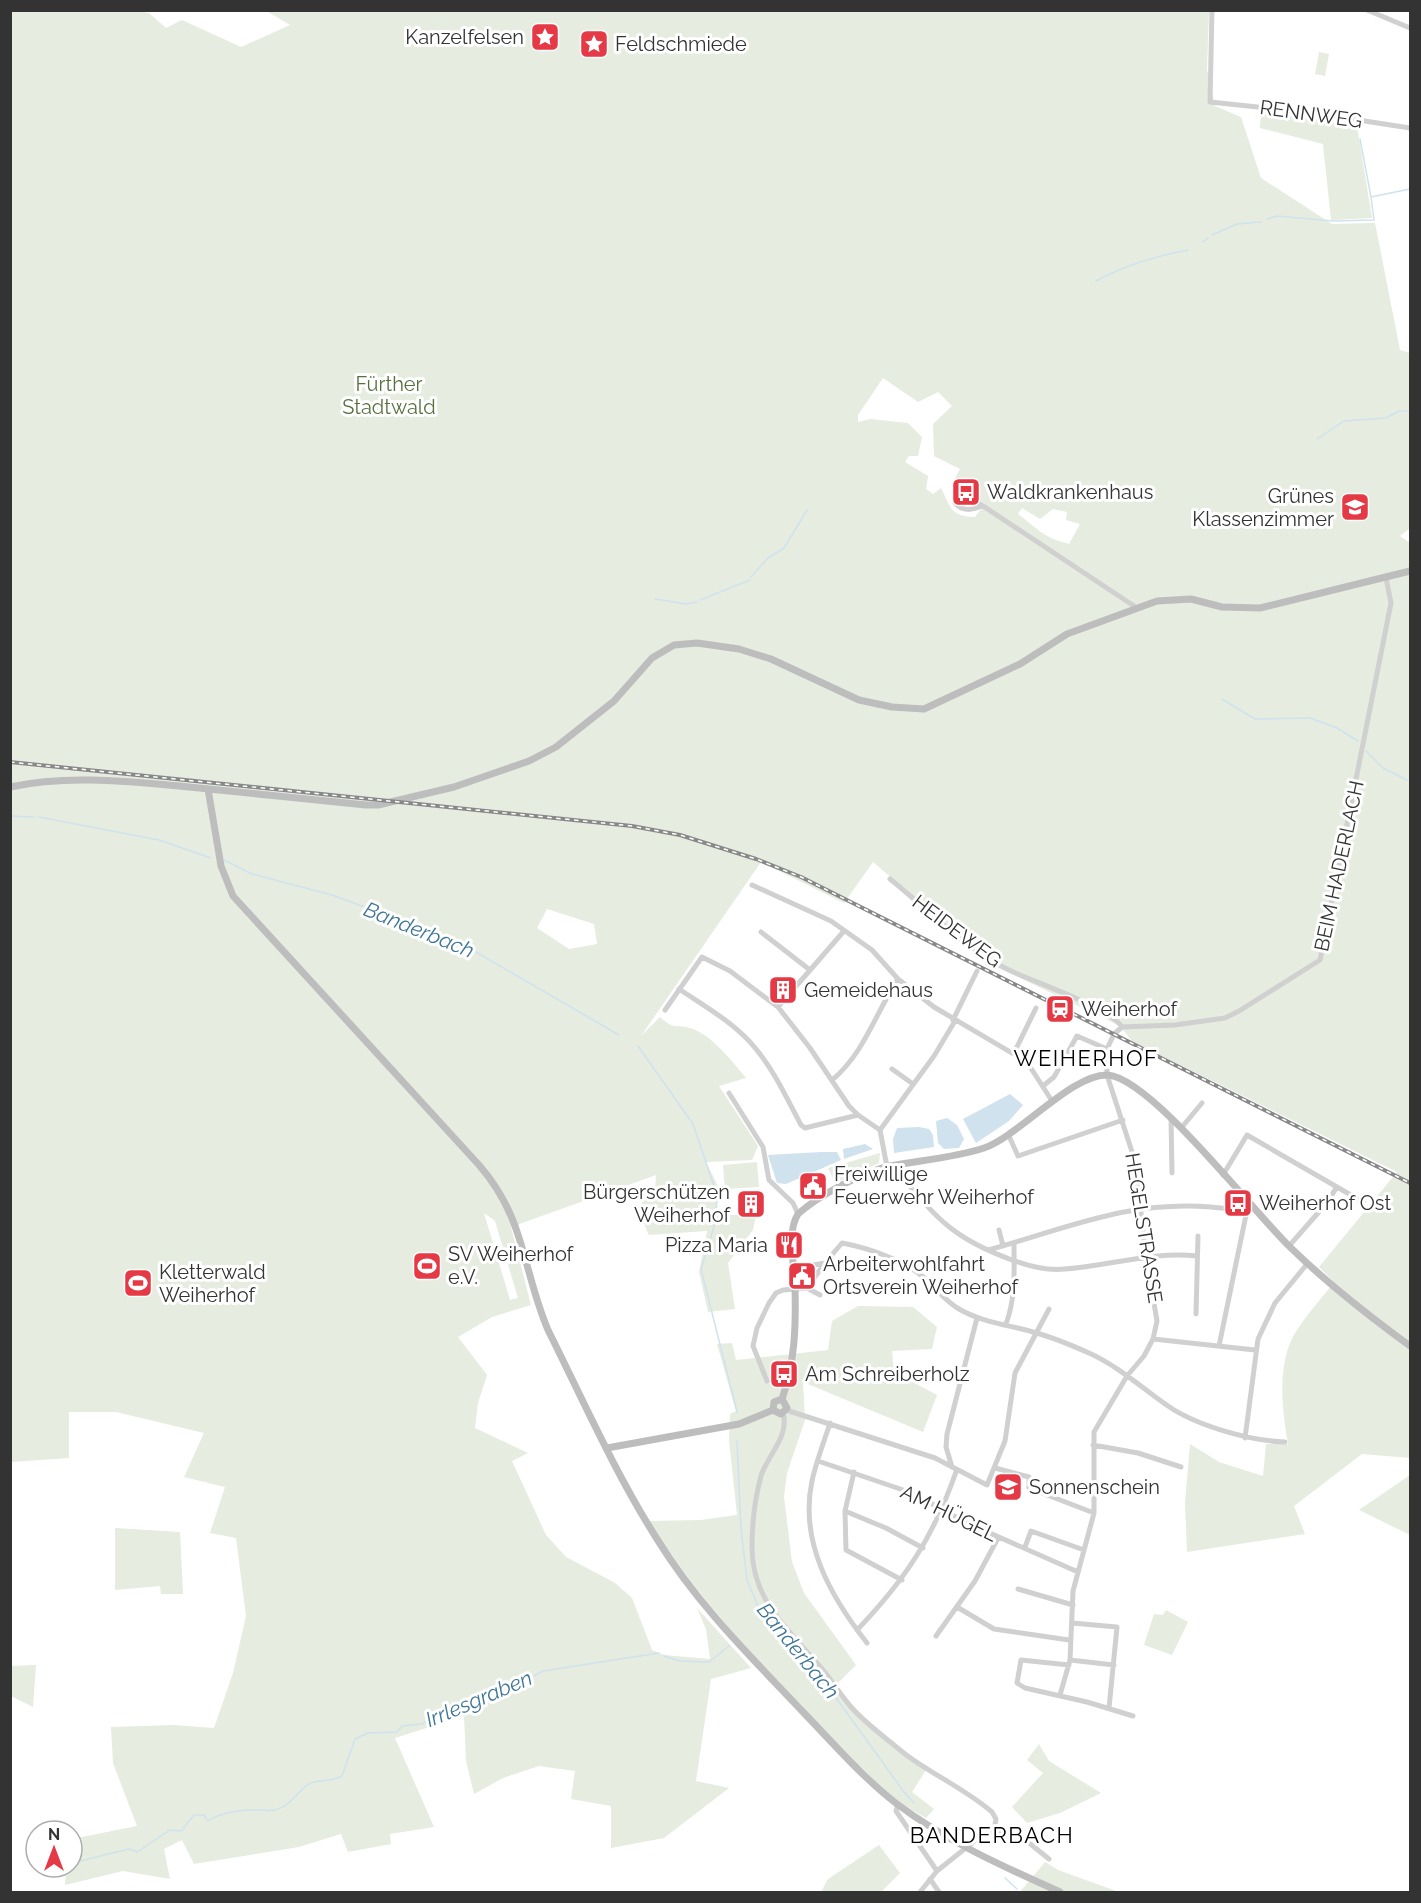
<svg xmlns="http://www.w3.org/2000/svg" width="1421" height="1903" viewBox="0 0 1421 1903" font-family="Raleway,sans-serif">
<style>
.green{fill:#e6ecdf;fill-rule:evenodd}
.water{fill:#cfe2ee}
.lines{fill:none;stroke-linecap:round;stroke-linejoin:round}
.stream{stroke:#cfe2ee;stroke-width:1.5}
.street{stroke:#d0d0d0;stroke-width:5}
.secondary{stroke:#bdbdbd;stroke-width:7}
.rail-casing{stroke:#888;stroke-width:4}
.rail{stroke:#fff;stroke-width:1.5;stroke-dasharray:4.5;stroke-linecap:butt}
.labels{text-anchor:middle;stroke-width:6;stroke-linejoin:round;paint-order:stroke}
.poi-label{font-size:20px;fill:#333;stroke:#fff;text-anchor:start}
.street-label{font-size:20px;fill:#333;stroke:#fff}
.park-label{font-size:20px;fill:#56703f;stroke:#fff}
.water-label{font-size:21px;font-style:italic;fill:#3f7597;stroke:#fff}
.quarter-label{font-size:22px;letter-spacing:1.5px;fill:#000;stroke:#fff}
</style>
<rect width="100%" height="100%" fill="#fff"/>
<!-- green -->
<path class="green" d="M265 10 1209 11 1207 69 1215 106 1241 117 1261 178 1332 224 1375 223 1400 350 1410 353V528L1400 536 1410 543V1458L1362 1454 1294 1506 1305 1534 1187 1552 1185 1503 1190 1444 1219 1462 1263 1476 1266 1444H1288C1282 1410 1276 1361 1297 1330 1308 1313 1322 1298 1334 1282L1319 1267 1397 1172 1132 1041 1120 1026 995 966 873 862 844 903 761 862 641 1036 660 1017C674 1030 675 1024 690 1028 711 1034 733 1062 746 1078L719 1086 758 1146 752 1160 706 1162 720 1190 715 1214 756 1216 753 1230 728 1263 735 1309 708 1312 699 1272 707 1231 649 1235C643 1224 639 1205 644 1194L655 1191 656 1175 511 1227 531 1305 492 1317 458 1337 487 1375 478 1403 475 1428 528 1453 512 1461 546 1535 566 1557 615 1583 632 1598 652 1650 664 1655 710 1659 706 1629 697 1608 751 1668 711 1679 696 1781 729 1788 664 1838 611 1848V1806L571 1799 575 1771 539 1766 503 1778 474 1794 466 1761 464 1716 395 1738 434 1827 390 1834 391 1844 348 1852 341 1834 299 1847 194 1864 182 1840 164 1849 170 1879 123 1871 65 1885 66 1867H72V1839L137 1826 113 1763 111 1727 173 1725 214 1728 233 1673 246 1616 236 1538 210 1533 225 1487 184 1477 204 1433 116 1412H69V1458L11 1462V11H137L149 13 166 28 182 20 241 47 290 25ZM883 378 918 402 938 392 952 406 933 424 934 456 960 469 953 482 985 504 975 517C950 516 951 508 941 488L933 494 926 489 928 476 905 462 909 456H918L922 437 908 423 870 419 858 422V415ZM1022 508 1040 519 1053 509 1067 512 1066 520 1080 524 1069 544C1044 538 1038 529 1018 514ZM547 909 594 924 597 944 569 949 537 928ZM484 1213 495 1221 518 1298 510 1300Z
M1319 52 1329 54 1325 76 1315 74Z
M1261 111 1357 126 1372 218 1331 220 1323 144 1260 128Z
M880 1153 879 1163 835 1183 828 1168Z
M757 1162 759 1187 725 1189 723 1165Z
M858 1306 913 1307 937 1327 932 1349 892 1351 894 1372 937 1395 923 1432 803 1382 805 1420 787 1473 784 1497 792 1562 804 1593 856 1665 836 1685 864 1718 926 1770 912 1792 934 1809 926 1818C879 1793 846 1753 810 1715 751 1653 694 1593 649 1521L701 1520 737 1515 729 1440 730 1414 736 1411 717 1344 732 1343 736 1360 828 1350 832 1321Z
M1410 1475V1535L1359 1510Z
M115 1528 180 1532 183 1594H161L160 1586 115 1590Z
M1166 1610 1188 1622 1172 1655 1144 1645 1154 1614 1163 1615Z
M36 1665 33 1707 11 1696V1666Z
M1039 1744 1049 1761 1101 1793 1060 1813 1027 1823 1012 1807 1043 1773 1027 1760Z
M879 1845 900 1873 881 1892H821L828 1879Z
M1045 1862 1058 1870 1119 1892H1020Z"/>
<!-- water -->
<path class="water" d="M1010 1094 1023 1105 1009 1121 976 1143 963 1119Z
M947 1118 957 1125 964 1139 959 1148 944 1149 938 1143 936 1121Z
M919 1127 929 1129 933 1135 934 1147 894 1153 893 1139 897 1128Z
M865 1144 873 1149 844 1159 843 1149Z
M821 1152H837L841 1160 786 1184 777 1183 768 1155Z"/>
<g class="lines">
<!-- stream -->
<path class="stream" d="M1360 139 1371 197
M1267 219 1277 216 1333 221 1374 220 1371 197 1410 189
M1212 235 1237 224 1261 222
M1203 242 1208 238
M1096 281C1125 265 1156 256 1188 250
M1317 439 1344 421 1386 418 1399 411H1410
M751 577 768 558 784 548 807 510
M655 599 686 604 697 602
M700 600 750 580
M1222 699 1255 719 1310 718 1337 728 1358 741
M1366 751 1383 768 1407 780
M10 816 34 817
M39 817 159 840 211 858
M224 860 252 874 332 895 457 941 619 1035
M638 1046 693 1124 717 1195 716 1220 701 1269 737 1412
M737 1441 741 1529 747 1580 760 1611 831 1691 904 1792 914 1803
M664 1656 680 1661 709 1662 729 1646
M72 1863 129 1849 137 1852 170 1830 181 1831 194 1815H204L208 1821C223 1811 243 1810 261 1810 265 1810 271 1811 275 1810 290 1806 296 1794 307 1785 317 1778 331 1783 342 1776L355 1739 368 1733 397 1732 402 1726 421 1724 436 1716 467 1706 477 1695 489 1690H509L543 1671 659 1653
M1005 1878 1017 1889"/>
<!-- street -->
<path class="street" d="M1212 10 1210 102 1306 112 1410 128
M1367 10 1410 28
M982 506C972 510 963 512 955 503L959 491 965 494 1137 608
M890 879C929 910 964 949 1011 971 1036 983 1109 1007 1122 1027
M752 885 831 921 872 950 898 979 934 1007 1027 1062 1052 1101
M761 932 810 970
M679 989C706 1007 736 1024 756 1049 775 1072 787 1099 801 1125L805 1128 858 1115
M778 1007 844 931
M665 1010 702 957 730 971 778 1007 810 1048 849 1106 858 1115 880 1130 887 1167
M953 1020 977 971
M1014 1053 1036 1008
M892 1069 913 1084
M832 1080C864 1054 876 1012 898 979
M1043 1086 1054 1077 1077 1036 1107 1049
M729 1093 763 1147 769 1180 793 1203 798 1214
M1171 1118 1172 1173
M1182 1127 1202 1103
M880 1130 934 1056 955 1021
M1009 1136 1018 1156 1123 1120
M893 1166C935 1216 949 1237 1012 1260 1030 1266 1046 1271 1065 1269 1109 1266 1152 1251 1197 1256
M1223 1175 1247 1135 1363 1202
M999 1230 1003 1246
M1289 1246 1325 1205 1337 1187
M988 1250C1066 1229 1127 1200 1211 1207 1222 1209 1237 1207 1246 1215
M825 1263 842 1243C868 1248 901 1259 922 1276 935 1287 944 1300 959 1309 981 1322 1009 1325 1033 1332 1052 1337 1071 1345 1089 1353 1118 1366 1142 1388 1168 1406 1197 1426 1251 1441 1285 1442
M795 1266H808L817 1274
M807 1288 825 1263 808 1266
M1196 1314 1198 1236
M1006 1324C1016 1297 1014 1271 1014 1243
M1153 1339 1255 1350
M1219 1346 1246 1215
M767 1381 753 1346 757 1328 769 1303 776 1293 783 1290 807 1288 820 1295
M786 1410 935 1458 987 1485 1005 1441 1015 1373 1049 1309
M783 1413C790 1436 767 1456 761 1476 755 1498 752 1525 752 1548 752 1602 791 1632 823 1670 833 1682 841 1695 850 1706 866 1724 887 1739 905 1754 933 1775 965 1789 992 1812L996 1819 994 1830
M830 1423C824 1442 816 1462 812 1481 799 1542 831 1597 867 1643
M1245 1438 1258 1339 1275 1303 1307 1264
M1093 1445 1138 1453 1181 1467
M818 1461 912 1493 967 1523 1078 1572
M952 1467 946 1447 947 1434 977 1318
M995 1468 1029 1477V1488L1094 1513
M854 1472 845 1511 846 1550 902 1580
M845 1511 886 1528 923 1548
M1025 1547 1031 1531 1084 1550
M1018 1589 1073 1605
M957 1607 994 1629 1069 1640
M1072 1623 1117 1627 1109 1708
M857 1630C906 1579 934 1536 957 1469
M936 1636 975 1581 998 1538
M1070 1660 1114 1665
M1069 1665 1021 1660 1017 1683 1025 1688 1087 1702 1133 1716
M1060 1695 1070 1660 1073 1591 1094 1513V1432L1127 1376 1144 1356 1153 1339 1157 1321 1146 1257 1135 1161 1107 1075V1049L1114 1034 1122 1027 1175 1025 1225 1018 1239 1011 1320 960 1391 603 1386 578
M898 1804 896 1811 937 1871
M930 1879 939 1892
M920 1892 937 1871 987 1831 1018 1834 1049 1859"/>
<!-- secondary -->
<path class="secondary" d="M10 787C65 775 124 781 179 786 242 792 303 799 366 805H378L454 787 529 761 556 747 614 701 652 658 674 645 697 643 739 649 771 659 859 700 892 707 924 709 1020 664 1067 634 1157 601 1191 599 1222 607 1260 608 1410 571
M208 789 221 866 233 896 479 1165C526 1219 522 1269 548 1330 583 1400 615 1473 657 1539 697 1604 751 1657 803 1712 833 1743 862 1777 897 1804 946 1841 1004 1867 1060 1892
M782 1399C795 1363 796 1326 795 1288 795 1266 786 1233 798 1214 819 1195 863 1172 890 1166 922 1160 953 1158 984 1148 1019 1136 1073 1073 1108 1075 1152 1079 1255 1214 1291 1248 1328 1284 1369 1316 1410 1346
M773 1410 774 1402 782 1399
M607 1448 739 1424 773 1410 781 1414 787 1408 782 1399"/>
<!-- rail casing -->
<g class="rail-casing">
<path id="rail" d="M10 762 632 826 680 835 756 859 801 877 1410 1183"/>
</g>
<!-- rail -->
<use href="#rail" class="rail"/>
</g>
<!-- icons -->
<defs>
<g id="sight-square" transform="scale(1.5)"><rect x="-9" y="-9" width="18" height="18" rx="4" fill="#e63946" stroke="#fff"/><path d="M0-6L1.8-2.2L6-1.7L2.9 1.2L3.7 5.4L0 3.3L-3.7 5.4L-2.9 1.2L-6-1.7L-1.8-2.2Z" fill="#fff"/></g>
<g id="bus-square" transform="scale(1.5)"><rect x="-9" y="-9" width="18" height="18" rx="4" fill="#e63946" stroke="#fff"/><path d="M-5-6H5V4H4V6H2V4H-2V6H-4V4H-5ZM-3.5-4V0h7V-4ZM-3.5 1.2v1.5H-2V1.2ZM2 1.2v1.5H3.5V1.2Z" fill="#fff"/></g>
<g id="school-square" transform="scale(1.5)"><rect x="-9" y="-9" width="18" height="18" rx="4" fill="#e63946" stroke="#fff"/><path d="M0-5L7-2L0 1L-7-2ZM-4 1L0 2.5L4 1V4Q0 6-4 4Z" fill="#fff"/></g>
<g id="building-square" transform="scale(1.5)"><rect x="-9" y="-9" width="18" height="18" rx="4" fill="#e63946" stroke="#fff"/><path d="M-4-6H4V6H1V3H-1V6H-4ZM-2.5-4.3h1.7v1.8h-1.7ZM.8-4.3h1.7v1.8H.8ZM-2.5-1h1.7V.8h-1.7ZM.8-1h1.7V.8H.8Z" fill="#fff"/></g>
<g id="station-square" transform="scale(1.5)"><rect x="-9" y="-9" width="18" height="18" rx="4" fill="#e63946" stroke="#fff"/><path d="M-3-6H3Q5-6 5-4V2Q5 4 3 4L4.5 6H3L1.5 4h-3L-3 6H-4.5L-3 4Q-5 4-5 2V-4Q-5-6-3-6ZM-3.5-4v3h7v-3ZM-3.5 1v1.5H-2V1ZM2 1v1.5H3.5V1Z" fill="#fff"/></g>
<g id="civic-square" transform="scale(1.5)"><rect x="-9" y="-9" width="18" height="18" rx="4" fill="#e63946" stroke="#fff"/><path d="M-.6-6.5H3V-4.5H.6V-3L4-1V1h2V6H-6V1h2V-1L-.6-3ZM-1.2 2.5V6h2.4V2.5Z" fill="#fff"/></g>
<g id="restaurant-square" transform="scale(1.5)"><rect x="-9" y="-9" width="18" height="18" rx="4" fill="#e63946" stroke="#fff"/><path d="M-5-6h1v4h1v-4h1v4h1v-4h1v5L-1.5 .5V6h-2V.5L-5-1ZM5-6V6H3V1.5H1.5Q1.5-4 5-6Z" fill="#fff"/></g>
<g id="stadium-square" transform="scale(1.5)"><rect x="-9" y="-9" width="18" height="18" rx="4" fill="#e63946" stroke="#fff"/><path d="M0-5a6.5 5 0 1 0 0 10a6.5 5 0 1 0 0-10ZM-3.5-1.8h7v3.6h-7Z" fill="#fff"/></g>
</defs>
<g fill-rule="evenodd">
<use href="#sight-square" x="545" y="37"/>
<use href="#sight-square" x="594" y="44"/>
<use href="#bus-square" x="966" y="492"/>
<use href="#school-square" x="1355" y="507"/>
<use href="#building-square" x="783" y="990"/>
<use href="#station-square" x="1060" y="1009"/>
<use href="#civic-square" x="813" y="1186"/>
<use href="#bus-square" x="1238" y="1203"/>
<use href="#building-square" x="751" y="1204"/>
<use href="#restaurant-square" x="789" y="1245"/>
<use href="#stadium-square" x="427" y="1266"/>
<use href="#civic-square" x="802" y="1276"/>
<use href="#stadium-square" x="138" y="1283"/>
<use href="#bus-square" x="784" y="1374"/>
<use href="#school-square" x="1008" y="1487"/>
</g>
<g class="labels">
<!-- poi labels -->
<g class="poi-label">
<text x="524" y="44" text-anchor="end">Kanzelfelsen</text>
<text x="615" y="51">Feldschmiede</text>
<text x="987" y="499">Waldkrankenhaus</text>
<text x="1334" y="503" text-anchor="end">Grünes<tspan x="1334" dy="23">Klassenzimmer</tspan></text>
<text x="804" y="997">Gemeidehaus</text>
<text x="1081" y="1016">Weiherhof</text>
<text x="834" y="1181">Freiwillige<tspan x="834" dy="23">Feuerwehr Weiherhof</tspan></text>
<text x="730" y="1199" text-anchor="end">Bürgerschützen<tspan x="730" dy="23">Weiherhof</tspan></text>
<text x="1259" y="1210">Weiherhof Ost</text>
<text x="768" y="1252" text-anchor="end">Pizza Maria</text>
<text x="448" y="1261">SV Weiherhof<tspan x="448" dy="23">e.V.</tspan></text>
<text x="823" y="1271">Arbeiterwohlfahrt<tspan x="823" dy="23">Ortsverein Weiherhof</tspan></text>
<text x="159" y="1279">Kletterwald<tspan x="159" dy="23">Weiherhof</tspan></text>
<text x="805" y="1381">Am Schreiberholz</text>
<text x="1029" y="1494">Sonnenschein</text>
</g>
<!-- street labels -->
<g class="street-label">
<text transform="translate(1311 114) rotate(8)" y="7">RENNWEG</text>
<text transform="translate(1339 866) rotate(-78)" y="7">BEIM HADERLACH</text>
<text transform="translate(957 931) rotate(37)" y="7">HEIDEWEG</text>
<text transform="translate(1144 1228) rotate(81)" y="7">HEGELSTRASSE</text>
<text transform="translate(949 1513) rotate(26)" y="7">AM HÜGEL</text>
</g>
<!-- park labels -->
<g class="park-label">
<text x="389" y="391">Fürther<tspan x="389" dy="23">Stadtwald</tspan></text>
</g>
<!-- water labels -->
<g class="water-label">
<text transform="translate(419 930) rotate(22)" y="7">Banderbach</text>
<text transform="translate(798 1651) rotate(51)" y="7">Banderbach</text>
<text transform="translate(479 1699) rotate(-23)" y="7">Irrlesgraben</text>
</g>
<!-- quarter labels -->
<g class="quarter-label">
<text x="1086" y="1066">WEIHERHOF</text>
<text x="992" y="1843">BANDERBACH</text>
</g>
</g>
<!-- border -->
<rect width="1421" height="1903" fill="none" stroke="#333333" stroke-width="24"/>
<!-- north arrow -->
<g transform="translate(54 1849)"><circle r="28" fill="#ffffff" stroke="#adadad" stroke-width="1.5"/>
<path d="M0-4.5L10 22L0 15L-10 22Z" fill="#e63946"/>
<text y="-9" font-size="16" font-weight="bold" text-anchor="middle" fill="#333333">N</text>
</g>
</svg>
